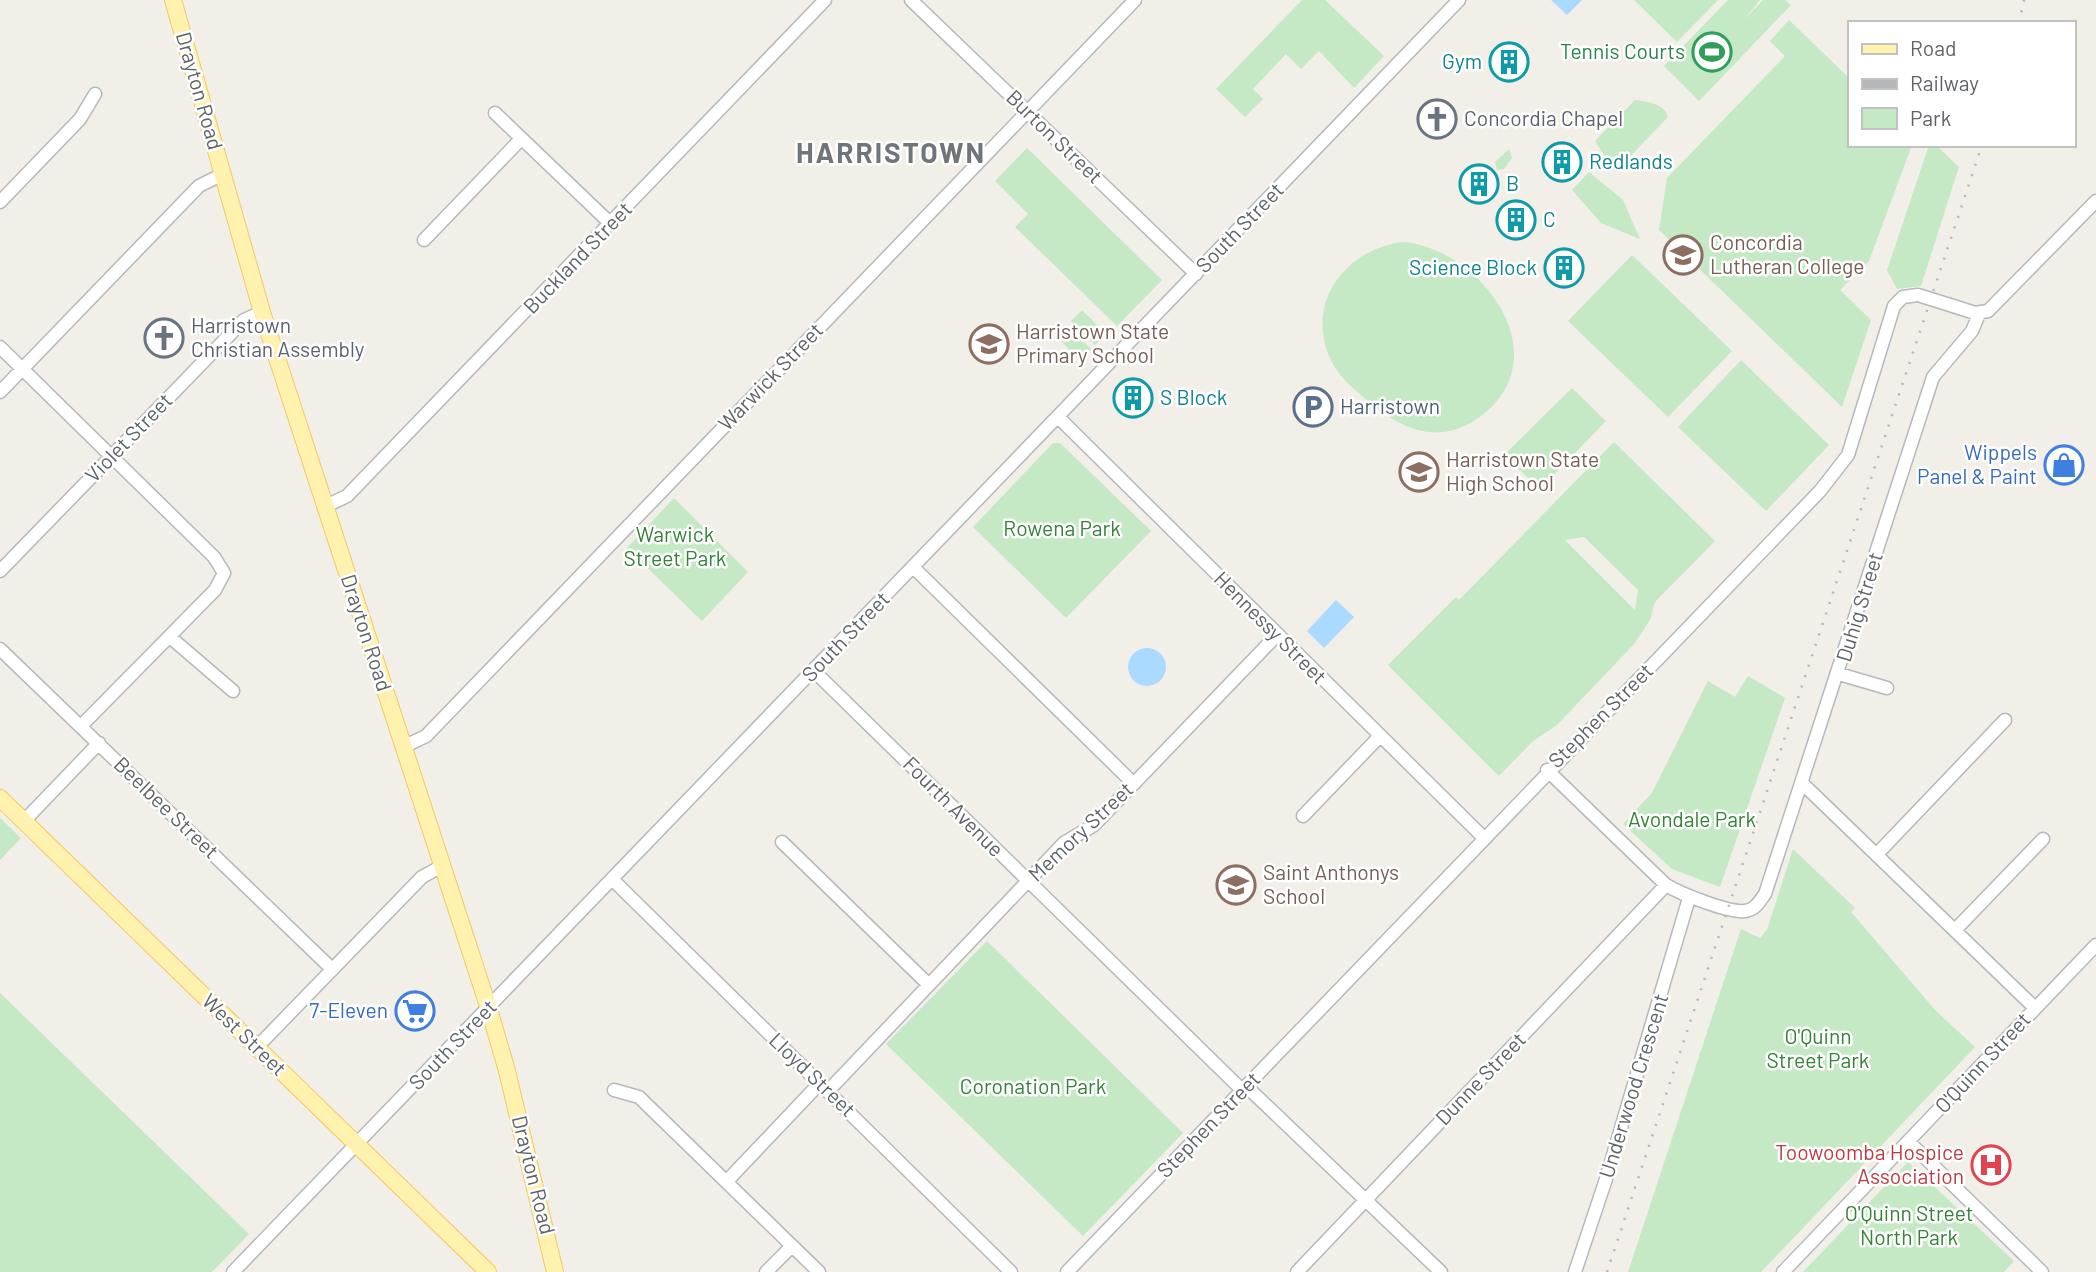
<svg xmlns="http://www.w3.org/2000/svg" width="2096" height="1272" viewBox="0 0 2096 1272" font-family="Barlow,sans-serif">
<style>
.green{fill:#c5e8c5;fill-rule:evenodd}
.water{fill:#aadaff}
.lines{fill:none;stroke-linecap:round;stroke-linejoin:round}
.minor-casing{stroke:#b5b8bc;stroke-width:15}
.major-casing{stroke:#f2c960;stroke-width:18}
.minor{stroke:#fff;stroke-width:12}
.major{stroke:#fff2af;stroke-width:16}
.rail{stroke:#b6b7b8;stroke-width:2.5;stroke-dasharray:2 9;stroke-linecap:butt}
.minor-bridge-casing{stroke:#b5b8bc;stroke-width:15;stroke-linecap:butt}
.minor-bridge{stroke:#fff;stroke-width:12}
.labels{text-anchor:middle;stroke-width:5;stroke-linejoin:round;paint-order:stroke}
.leisure-label{font-size:21px;fill:#27864d;stroke:#fff;text-anchor:end}
.culture-label{font-size:21px;fill:#0d838f;stroke:#fff;text-anchor:start}
.street-label{font-size:21px;fill:#5f6368;stroke:#fff}
.worship-label{font-size:21px;fill:#5b616d;stroke:#fff;text-anchor:start}
.education-label{font-size:21px;fill:#785e54;stroke:#fff;text-anchor:start}
.service-label{font-size:21px;fill:#4e5e75;stroke:#fff;text-anchor:start}
.shop-label{font-size:21px;fill:#366cbe;stroke:#fff;text-anchor:end}
.park-label{font-size:21px;fill:#348238;stroke:#fff}
.health-label{font-size:21px;fill:#be3a42;stroke:#fff;text-anchor:end}
.district-label{font-size:28px;font-weight:bold;letter-spacing:2px;fill:#70757a;stroke:#fff}
</style>
<rect width="100%" height="100%" fill="#f1efe8"/>
<!-- green -->
<path class="green" d="M1302 0H1325L1384 56 1354 88 1319 51 1301 69 1286 54 1253 89 1263 99 1245 117 1216 89Z
M1634 0H1718L1677 42Z
M1728 0H1760L1744 20 1763 0H1785L1791 5 1699 101 1664 66Z
M1789 20 1849 78V145H1912L1869 261 1840 290 1871 320 1842 407 1659 230 1667 178 1785 56 1770 41Z
M1635 100C1648 102 1664 103 1668 117L1615 172 1595 141Z
M1929 145H1936L1959 167 1921 286 1897 289 1887 270Z
M1027 148 1162 280 1117 326 1015 227 1028 214 995 181Z
M1509 149 1512 158 1504 169 1497 170 1495 162Z
M1589 172 1623 200 1640 239 1601 223 1572 190Z
M1403 242C1480 248 1561 355 1481 416 1437 449 1397 427 1362 396 1349 385 1336 373 1329 356 1306 300 1347 249 1403 242Z
M1632 255 1732 351 1668 417 1568 321Z
M1082 310 1106 334 1095 345 1071 321Z
M1068 326 1091 349 1080 360 1057 337Z
M1741 360 1829 445 1766 511 1678 427Z
M1572 388 1606 421 1540 489 1504 455Z
M1614 442 1715 541 1655 602 1650 620 1635 643 1557 725 1533 741 1499 776 1388 665 1456 597 1459 600ZM1584 537 1638 590 1635 610 1565 540Z
M1053 443H1060L1151 531 1066 618 973 527Z
M674 498 748 572 702 621 627 548Z
M1748 676 1785 698 1720 887 1672 869 1623 824 1652 793 1708 681 1735 697Z
M0 818 21 838 0 860Z
M1793 849 1855 908 1851 912 1936 1011 1975 1047 1761 1272H1628L1741 929 1760 938 1767 930Z
M987 941 1183 1133 1083 1236 886 1044Z
M0 993 249 1234 212 1272H0Z
M1908 1162 2014 1261 2004 1272H1803Z"/>
<!-- water -->
<path class="water" d="M1551 0H1582L1567 15Z
M1336 600 1354 617 1324 648 1307 631Z
M1128 667a19 19 0 1 1 38 0a19 19 0 1 1-38 0Z"/>
<g class="lines">
<!-- minor casing -->
<g class="minor-casing">
<path id="minor" d="M911 0 1196 274
M495 113 611 224
M0 202 80 119 95 94
M424 240 521 139
M1950 305 1975 313 1988 311 2096 201
M0 347 214 557 224 573 215 590 81 726
M0 392 199 186 223 174
M1058 417 1484 838
M324 507 347 496 825 0
M913 567 1134 784
M0 571 244 320 262 312
M170 637 233 691
M0 649 332 969
M814 671 1242 1090
M1839 674 1887 688
M403 747 426 736 1135 0
M1547 770 1666 885C1681 894 1729 913 1745 911 1755 910 1759 902 1765 894L1933 377 1972 331 1979 314
M1803 784 2035 1008
M1303 816 1380 736
M24 821 99 743
M782 842 929 985
M1877 854 2005 720
M612 879 1011 1272
M1956 929 2043 839
M257 1047 422 877 442 866
M1246 1086 1441 1272
M614 1090 639 1097 819 1272
M828 1091 1064 843 1094 825 1277 635
M1909 1142 2042 1272
M727 1181 820 1083
M233 1272 1459 0
M766 1272 792 1246
M1067 1272 1820 491 1848 455 1894 306 1903 297 1918 295
M1297 1272 1666 885
M1575 1272 1606 1179 1689 898
M1783 1272 2096 945"/>
</g>
<!-- major casing -->
<g class="major-casing">
<path id="major" d="M173 0 262 312 489 1009 507 1071 555 1272
M0 798 488 1272"/>
</g>
<!-- minor -->
<use href="#minor" class="minor"/>
<!-- major -->
<use href="#major" class="major"/>
<!-- rail -->
<path class="rail" d="M2019 23 2024 0
M1607 1272 1982 145"/>
<!-- minor-bridge casing -->
<g class="minor-bridge-casing">
<path id="minor-bridge" d="M1918 295 1950 305"/>
</g>
<!-- minor-bridge -->
<use href="#minor-bridge" class="minor-bridge"/>
</g>
<!-- icons -->
<defs>
<g id="stadium-ring" transform="scale(2.0125)"><circle r="9.5" fill="#fff" stroke="#2e9e5b" stroke-width="1.5"/><path d="M0-5a6.5 5 0 1 0 0 10a6.5 5 0 1 0 0-10ZM-3.5-1.8h7v3.6h-7Z" fill="#2e9e5b"/></g>
<g id="building-ring" transform="scale(2.0125)"><circle r="9.5" fill="#fff" stroke="#0f9aa8" stroke-width="1.5"/><path d="M-4-6H4V6H1V3H-1V6H-4ZM-2.5-4.3h1.7v1.8h-1.7ZM.8-4.3h1.7v1.8H.8ZM-2.5-1h1.7V.8h-1.7ZM.8-1h1.7V.8H.8Z" fill="#0f9aa8"/></g>
<g id="church-ring" transform="scale(2.0125)"><circle r="9.5" fill="#fff" stroke="#6b7280" stroke-width="1.5"/><path d="M-1.2-6h2.4v3.5h3.3v2.4h-3.3V6h-2.4V-.1h-3.3v-2.4h3.3Z" fill="#6b7280"/></g>
<g id="school-ring" transform="scale(2.0125)"><circle r="9.5" fill="#fff" stroke="#8d6e63" stroke-width="1.5"/><path d="M0-5L7-2L0 1L-7-2ZM-4 1L0 2.5L4 1V4Q0 6-4 4Z" fill="#8d6e63"/></g>
<g id="parking-ring" transform="scale(2.0125)"><circle r="9.5" fill="#fff" stroke="#5c6f8a" stroke-width="1.5"/><path d="M-3.5-5.5H1a3.5 3.5 0 0 1 0 7H-1V5.5H-3.5ZM-1-3.4V-.6H.8a1.4 1.4 0 0 0 0-2.8Z" fill="#5c6f8a"/></g>
<g id="shop-ring" transform="scale(2.0125)"><circle r="9.5" fill="#fff" stroke="#3f7fe0" stroke-width="1.5"/><path d="M-5-2.5h2.3a2.7 3.5 0 0 1 5.4 0H5L5.5 6h-11ZM-1.5-2.5h3a1.5 2.3 0 0 0-3 0Z" fill="#3f7fe0"/></g>
<g id="supermarket-ring" transform="scale(2.0125)"><circle r="9.5" fill="#fff" stroke="#3f7fe0" stroke-width="1.5"/><path d="M-6-5.5h2.5l.6 2H6L4.5 2H-2.5L-4.4-4H-6ZM-1.5 3.2a1.3 1.3 0 1 0 .1 0ZM3 3.2a1.3 1.3 0 1 0 .1 0Z" fill="#3f7fe0"/></g>
<g id="hospital-ring" transform="scale(2.0125)"><circle r="9.5" fill="#fff" stroke="#e0444e" stroke-width="1.5"/><path d="M-5-5h3v3.5h4V-5h3V5h-3V1.5h-4V5h-3Z" fill="#e0444e"/></g>
</defs>
<g fill-rule="evenodd">
<use href="#stadium-ring" x="1712" y="52"/>
<use href="#building-ring" x="1509" y="62"/>
<use href="#church-ring" x="1437" y="119"/>
<use href="#building-ring" x="1562" y="162"/>
<use href="#building-ring" x="1479" y="184"/>
<use href="#building-ring" x="1516" y="220"/>
<use href="#school-ring" x="1683" y="255"/>
<use href="#building-ring" x="1564" y="268"/>
<use href="#church-ring" x="164" y="338"/>
<use href="#school-ring" x="989" y="344"/>
<use href="#building-ring" x="1133" y="398"/>
<use href="#parking-ring" x="1313" y="407"/>
<use href="#shop-ring" x="2064" y="465"/>
<use href="#school-ring" x="1419" y="472"/>
<use href="#school-ring" x="1236" y="885"/>
<use href="#supermarket-ring" x="415" y="1011"/>
<use href="#hospital-ring" x="1991" y="1165"/>
</g>
<g class="labels">
<!-- leisure labels -->
<g class="leisure-label">
<text x="1685" y="59">Tennis Courts</text>
</g>
<!-- culture labels -->
<g class="culture-label">
<text x="1482" y="69" text-anchor="end">Gym</text>
<text x="1589" y="169">Redlands</text>
<text x="1506" y="191">B</text>
<text x="1543" y="227">C</text>
<text x="1537" y="275" text-anchor="end">Science Block</text>
<text x="1160" y="405">S Block</text>
</g>
<!-- street labels -->
<g class="street-label">
<text transform="translate(199 91) rotate(74)" y="7">Drayton Road</text>
<text transform="translate(1054 137) rotate(44)" y="7">Burton Street</text>
<text transform="translate(1240 228) rotate(-46)" y="7">South Street</text>
<text transform="translate(578 258) rotate(-46)" y="7">Buckland Street</text>
<text transform="translate(771 377) rotate(-46)" y="7">Warwick Street</text>
<text transform="translate(129 438) rotate(-46)" y="7">Violet Street</text>
<text transform="translate(1860 607) rotate(-73)" y="7">Duhig Street</text>
<text transform="translate(1270 628) rotate(45)" y="7">Hennessy Street</text>
<text transform="translate(366 633) rotate(72)" y="7">Drayton Road</text>
<text transform="translate(846 637) rotate(-46)" y="7">South Street</text>
<text transform="translate(1601 716) rotate(-45)" y="7">Stephen Street</text>
<text transform="translate(953 807) rotate(45)" y="7">Fourth Avenue</text>
<text transform="translate(166 808) rotate(44)" y="7">Beelbee Street</text>
<text transform="translate(1081 832) rotate(-43)" y="7">Memory Street</text>
<text transform="translate(244 1035) rotate(44)" y="7">West Street</text>
<text transform="translate(453 1045) rotate(-46)" y="7">South Street</text>
<text transform="translate(1983 1063) rotate(-47)" y="7">O'Quinn Street</text>
<text transform="translate(812 1075) rotate(44)" y="7">Lloyd Street</text>
<text transform="translate(1481 1079) rotate(-46)" y="7">Dunne Street</text>
<text transform="translate(1634 1086) rotate(-73)" y="7">Underwood Crescent</text>
<text transform="translate(1209 1125) rotate(-46)" y="7">Stephen Street</text>
<text transform="translate(533 1175) rotate(76)" y="7">Drayton Road</text>
</g>
<!-- worship labels -->
<g class="worship-label">
<text x="1464" y="126">Concordia Chapel</text>
<text x="191" y="333">Harristown<tspan x="191" dy="24">Christian Assembly</tspan></text>
</g>
<!-- education labels -->
<g class="education-label">
<text x="1710" y="250">Concordia<tspan x="1710" dy="24">Lutheran College</tspan></text>
<text x="1016" y="339">Harristown State<tspan x="1016" dy="24">Primary School</tspan></text>
<text x="1446" y="467">Harristown State<tspan x="1446" dy="24">High School</tspan></text>
<text x="1263" y="880">Saint Anthonys<tspan x="1263" dy="24">School</tspan></text>
</g>
<!-- service labels -->
<g class="service-label">
<text x="1340" y="414">Harristown</text>
</g>
<!-- shop labels -->
<g class="shop-label">
<text x="2037" y="460">Wippels<tspan x="2037" dy="24">Panel &amp; Paint</tspan></text>
<text x="388" y="1018">7-Eleven</text>
</g>
<!-- park labels -->
<g class="park-label">
<text x="1062" y="536">Rowena Park</text>
<text x="675" y="542">Warwick<tspan x="675" dy="24">Street Park</tspan></text>
<text x="1692" y="827">Avondale Park</text>
<text x="1818" y="1044">O'Quinn<tspan x="1818" dy="24">Street Park</tspan></text>
<text x="1033" y="1094">Coronation Park</text>
<text x="1909" y="1221">O'Quinn Street<tspan x="1909" dy="24">North Park</tspan></text>
</g>
<!-- health labels -->
<g class="health-label">
<text x="1964" y="1160">Toowoomba Hospice<tspan x="1964" dy="24">Association</tspan></text>
</g>
<!-- district labels -->
<g class="district-label">
<text x="891" y="163">HARRISTOWN</text>
</g>
</g>
<!-- legend -->
<rect x="1848" y="21" width="228" height="126" fill="#ffffff" stroke="#bfc1c3" stroke-width="2"/>
<rect x="1862" y="44" width="35" height="10" fill="#fff2af" stroke="#bfc1c3" stroke-width="2"/>
<text x="1910" y="56" font-size="21" fill="#5f6368">Road</text>
<rect x="1862" y="79" width="35" height="10" fill="#b6b7b8" stroke="#bfc1c3" stroke-width="2"/>
<text x="1910" y="91" font-size="21" fill="#5f6368">Railway</text>
<rect x="1862" y="108" width="35" height="21" fill="#c5e8c5" stroke="#bfc1c3" stroke-width="2"/>
<text x="1910" y="126" font-size="21" fill="#5f6368">Park</text>
</svg>
